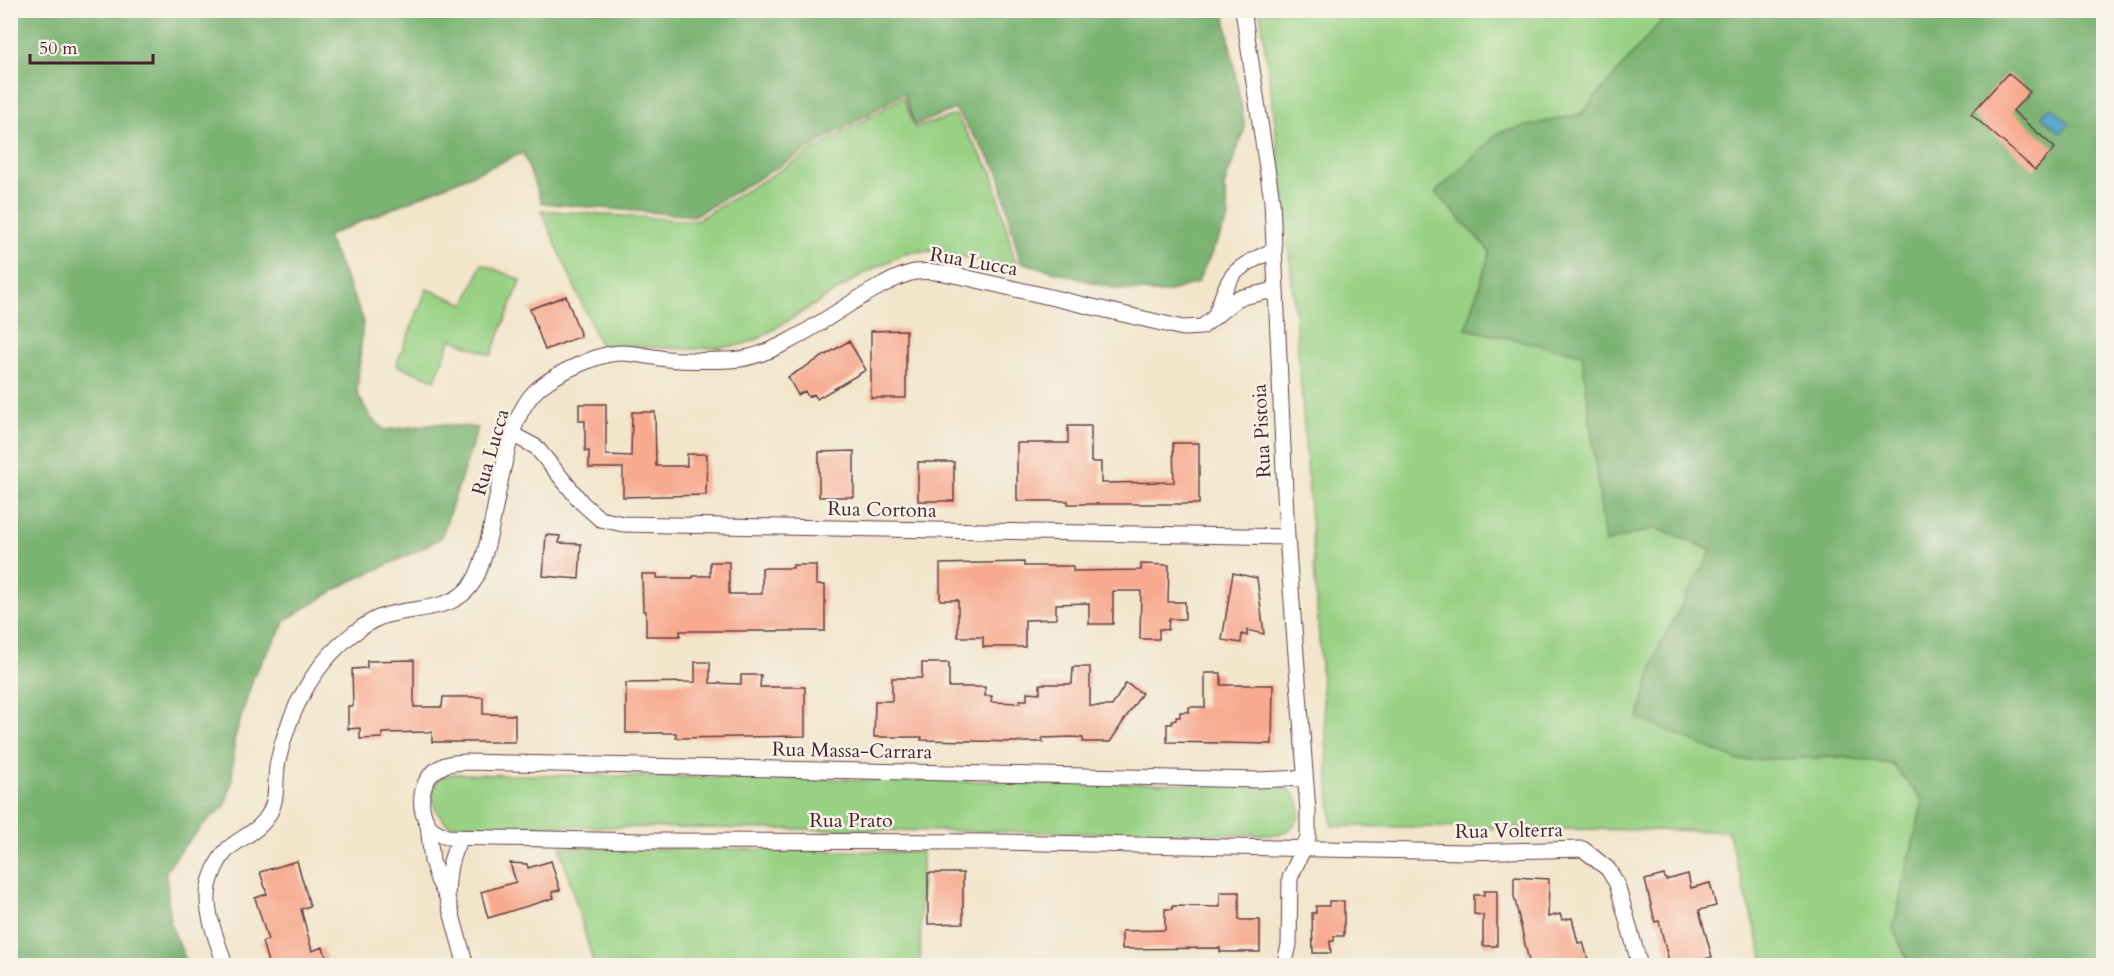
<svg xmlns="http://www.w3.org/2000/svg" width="2114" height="976" viewBox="0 0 2114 976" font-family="Cardo,serif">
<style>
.green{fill:#98d184;stroke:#717858;stroke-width:1.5}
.forest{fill:#7ab372;stroke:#62694e;stroke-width:1.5}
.water{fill:#54a5cf;stroke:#4f627d;stroke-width:1.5}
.building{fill:#f7aa90}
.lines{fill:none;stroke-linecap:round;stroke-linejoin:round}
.minor-casing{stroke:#633d43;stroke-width:17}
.minor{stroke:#fff;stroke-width:15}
.labels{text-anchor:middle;stroke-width:5;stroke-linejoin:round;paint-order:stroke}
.street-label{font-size:20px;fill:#4a1f2b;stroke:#f7f3e8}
</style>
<rect width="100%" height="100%" fill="#f7f3e8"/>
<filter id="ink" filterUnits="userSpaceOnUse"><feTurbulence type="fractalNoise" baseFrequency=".0167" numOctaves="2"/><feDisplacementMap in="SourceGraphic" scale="12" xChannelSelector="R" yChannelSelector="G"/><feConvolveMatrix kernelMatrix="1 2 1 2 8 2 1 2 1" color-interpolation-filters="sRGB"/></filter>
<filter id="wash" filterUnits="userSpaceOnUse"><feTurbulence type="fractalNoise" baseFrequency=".008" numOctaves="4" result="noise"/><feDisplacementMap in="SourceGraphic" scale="24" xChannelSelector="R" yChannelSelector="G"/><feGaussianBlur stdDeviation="1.35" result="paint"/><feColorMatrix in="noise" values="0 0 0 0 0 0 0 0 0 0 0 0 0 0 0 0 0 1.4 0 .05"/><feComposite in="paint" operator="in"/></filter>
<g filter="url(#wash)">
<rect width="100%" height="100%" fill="#f2e5cb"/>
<!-- green -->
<path class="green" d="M1260 11H1670L1581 114 1500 132 1437 193 1491 252 1466 329 1582 353 1655 528 1712 550 1658 649 1737 760 1839 757 1892 764 1923 801 1893 928 1910 965H1765L1728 831 1332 826C1312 554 1300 281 1260 11Z
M903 97 915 128 955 115 992 172 1017 269 935 251 908 252 867 272 758 339 737 346 692 349 600 345 541 210 695 221Z
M482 264 521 280 491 355 451 339 435 380 396 365 427 289 465 304Z
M452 774 1282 785C1308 801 1305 824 1278 835L449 825C430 811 422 780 452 774Z
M560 847 922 852 920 965H594Z"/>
<!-- forest -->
<path class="forest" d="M10 11H1224L1245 128 1224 186 1229 217 1197 283 1164 293 1116 289 1020 262 998 170 955 109 915 125 904 93 694 216 542 203 523 153 327 236 363 319 357 393 371 418 385 430 437 424 478 428 441 538 415 552 345 584 287 619 254 675 234 740 232 781 225 806 207 821 183 847 166 871 170 923 188 965H11Z
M1670 11H2103V965H1910L1893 928 1923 801 1892 764 1839 757 1737 760 1638 718 1658 649 1712 550 1655 528 1605 543 1582 354 1466 329 1490 252 1436 192 1500 132 1581 114Z"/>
<!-- water -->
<path class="water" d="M2051 107 2070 123 2061 133 2042 116Z"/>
<g id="blocks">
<!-- building -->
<path class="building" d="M2008 73 2030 92 2013 111 2055 148 2035 170 1971 114Z
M566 296 581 336 545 350 530 309Z
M906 330V398H871V331Z
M849 341 866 370 817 399 814 394 808 397 805 391 798 395 788 377Z
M579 404H606V455L631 456 632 412H655L656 466H687V454H707L706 495 623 497V468H589V451H585V421H579Z
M1068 426H1091V462H1101V483L1174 482 1173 443H1199V504H1068V501H1017V443H1068Z
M854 451V497H819V452Z
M918 462H954V501H918Z
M546 535 560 536 559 543 581 544 579 579 543 576Z
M710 562H729V594H762V568H793V565H816V585H825V631H680V636H646V611H643L642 574H657V578H693V576H710Z
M1024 562V566H1073V571L1141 570V564L1169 565 1168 602H1185V619H1169L1168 630 1159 629V639H1140L1141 591H1113V624H1089V603L1056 604V619L1025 620V647H983V637H958V600H940V564Z
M1233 573 1257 578 1264 634 1247 630V636L1242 634 1241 643 1222 640Z
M414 660V707H442L443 697H483V714L515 715V742H432V732L382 733V738L360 739V728L348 729V706H353L352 669 367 668V661Z
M695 662H710V683L741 684V675H761L760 687H805V736L676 738V733H626V683L695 682Z
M922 663H949V687H985V696H992L991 702 1020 703V700H1027V692L1040 693V684H1072L1073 667H1090V706H1112L1126 683 1142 693 1110 742H1083V738L1072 737 1042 738 1043 742H1020L921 740 922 737H874L875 701H892V678H922Z
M1205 673H1221V685H1273L1272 744 1167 742V724H1172V721L1176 720V717H1180V712H1189V707H1205Z
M297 861 310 906 301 909 312 951 323 947 329 966H269L262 942 268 940 255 898 267 894 260 872Z
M551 861 560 890 552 892 554 898 488 918 481 892 516 882 510 863 527 864 528 868Z
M928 873H963V923L928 924Z
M1688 874 1691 888 1710 883 1716 906 1699 910 1712 957 1681 966H1670L1659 921 1655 922 1645 880 1664 875 1666 880Z
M1514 877 1549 879 1548 917 1560 914 1562 920 1572 918 1578 943 1583 942 1590 966H1530L1514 896Z
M1484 891H1497V946H1483V915L1474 914V895H1484Z
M1220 892H1239V920H1260V952H1220V948L1122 949V931L1165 930V909H1172V906L1220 907Z
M1329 901H1344V936H1334V941H1330L1331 953H1313L1312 913H1316V906H1329Z"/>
</g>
</g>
<g filter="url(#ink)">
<use href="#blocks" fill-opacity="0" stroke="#633d43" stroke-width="1.5"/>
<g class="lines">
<!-- minor casing -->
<g class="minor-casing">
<path id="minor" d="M1243 10 1272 201 1287 537 1308 811V838L1290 878 1289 945 1284 966
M1216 314C1231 270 1232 270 1274 250
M512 434 536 447 582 503 600 519 623 524 1287 537
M1305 778 1257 780 467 762C459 763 450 762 443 766 421 776 416 804 428 824 432 831 440 834 447 837L641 841 996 842 1465 852 1583 849 1608 869 1617 884 1640 966
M428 825 432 861 438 880 447 897 466 966
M447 897C448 874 449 858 461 838
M225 966C219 944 207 919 208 896 208 881 218 858 229 848 243 836 260 831 269 814 279 797 274 779 278 761 289 710 316 658 361 628 368 623 379 617 387 615 420 606 459 612 476 577 500 528 498 420 540 387 557 373 599 353 621 353 637 353 653 358 668 359 686 361 723 361 740 359 786 352 835 310 877 288 889 282 902 274 915 272 933 270 951 274 968 278L1183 328 1202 327 1238 298 1275 290"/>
</g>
<!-- minor -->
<use href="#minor" class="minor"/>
</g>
</g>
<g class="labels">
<!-- street labels -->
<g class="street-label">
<text transform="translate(974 261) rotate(10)" y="7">Rua Lucca</text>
<text transform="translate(1261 431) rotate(-93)" y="7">Rua Pistoia</text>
<text transform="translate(490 452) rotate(-74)" y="7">Rua Lucca</text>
<text transform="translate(882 509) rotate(1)" y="7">Rua Cortona</text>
<text transform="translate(852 750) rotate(1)" y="7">Rua Massa-Carrara</text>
<text x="851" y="827">Rua Prato</text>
<text transform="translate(1509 830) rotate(-1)" y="7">Rua Volterra</text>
</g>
</g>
<!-- margin -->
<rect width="2114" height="976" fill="none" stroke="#f7f3e8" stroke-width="36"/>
<!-- scale -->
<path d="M30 54v9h123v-9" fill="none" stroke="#4a1f2b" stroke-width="3"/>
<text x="39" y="54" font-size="18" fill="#4a1f2b" stroke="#f7f3e8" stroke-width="4.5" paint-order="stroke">50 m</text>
</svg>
